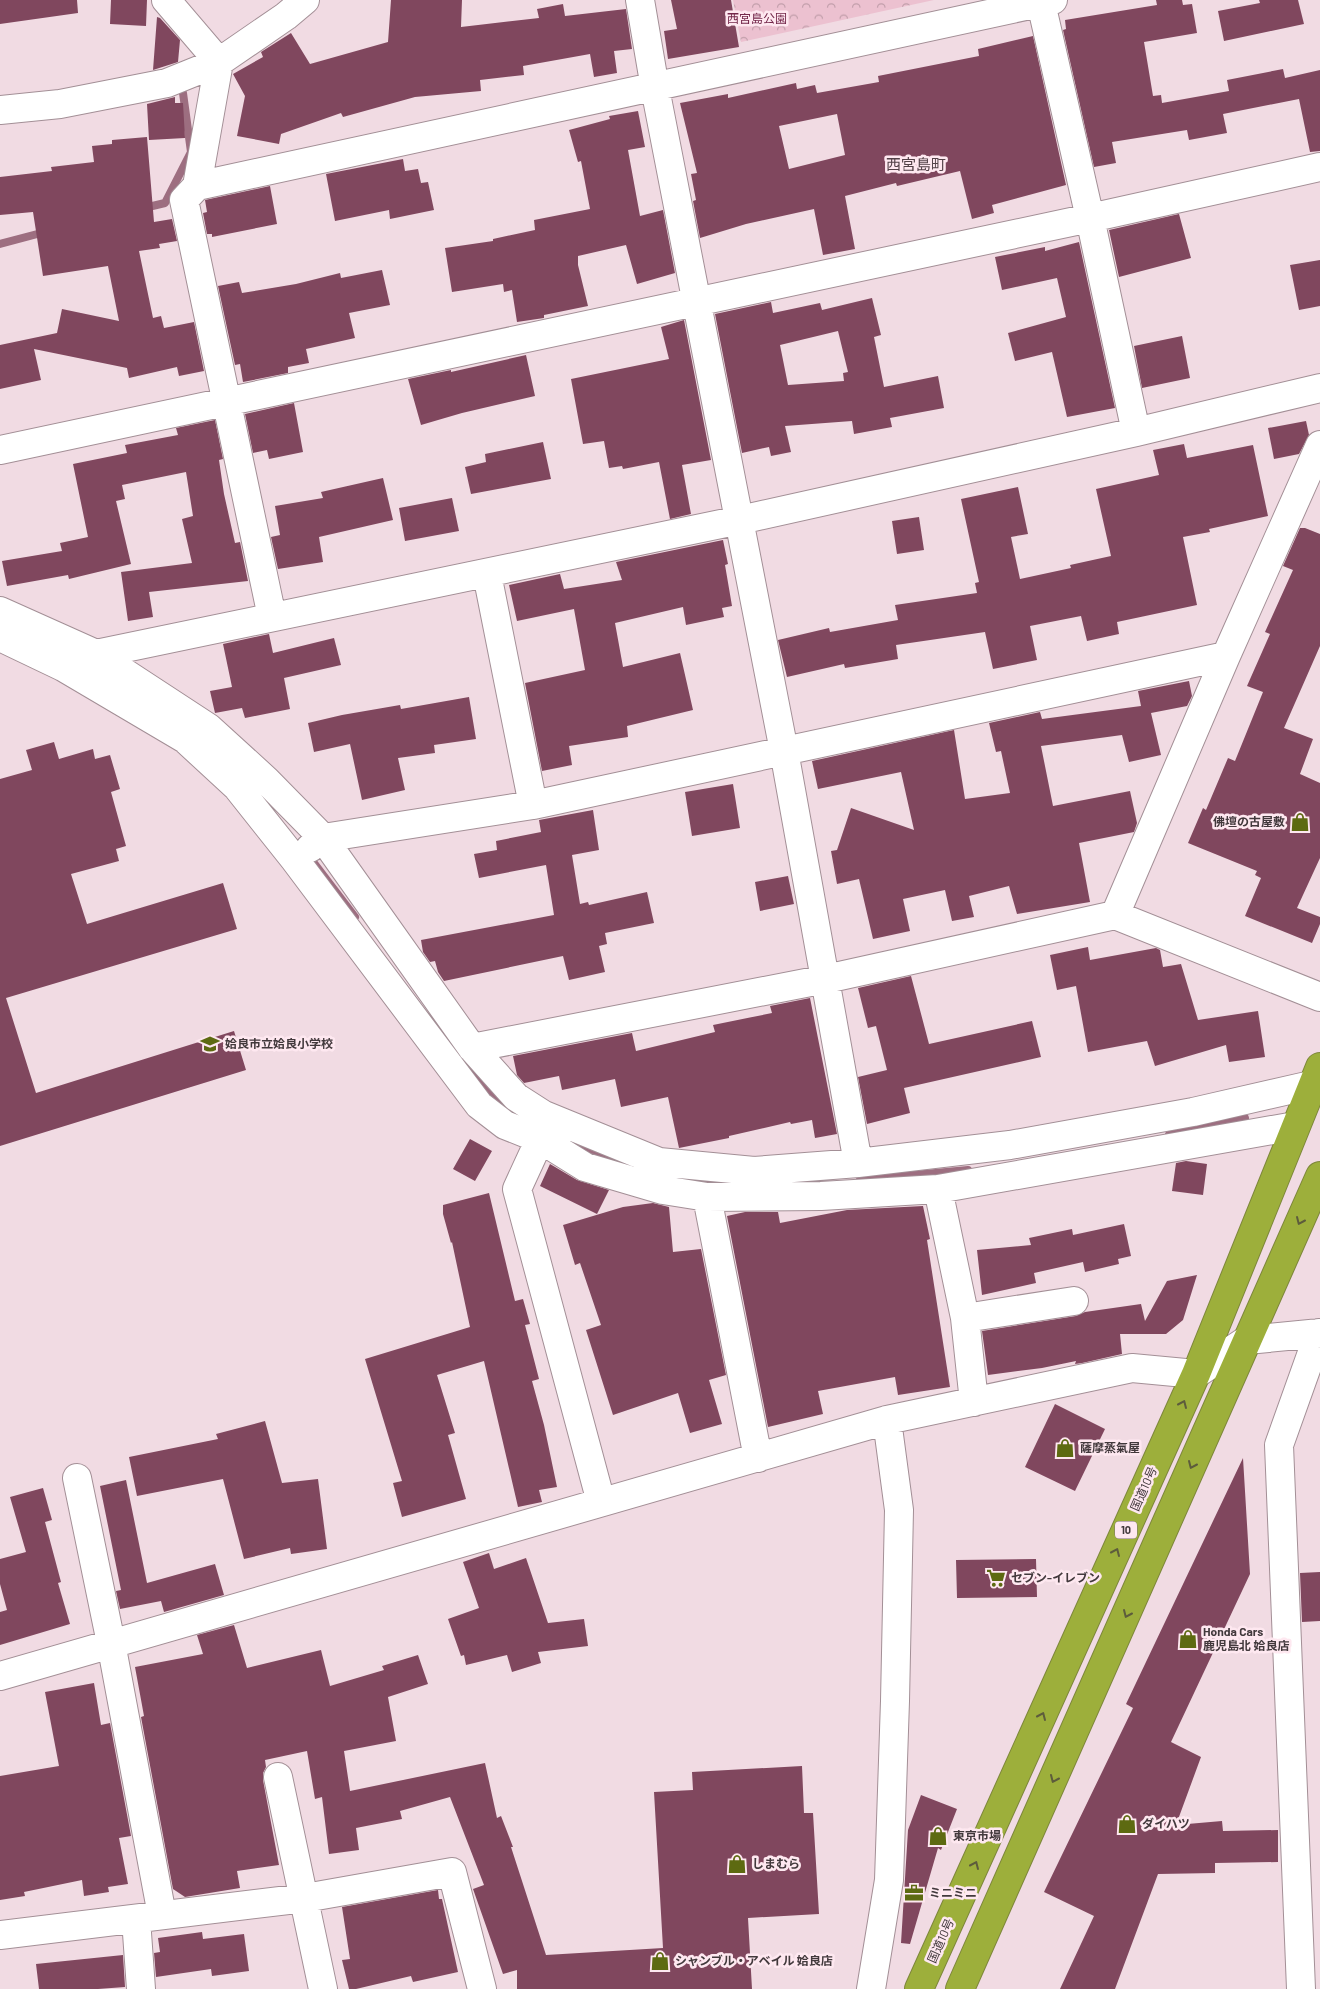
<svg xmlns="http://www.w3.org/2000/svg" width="1320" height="1989" viewBox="0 0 1320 1989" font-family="Barlow,'Noto Sans JP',sans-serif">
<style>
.park{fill:url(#park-crowns)}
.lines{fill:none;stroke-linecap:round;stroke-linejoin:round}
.stream{stroke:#9d6e80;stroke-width:8}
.building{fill:#80475e;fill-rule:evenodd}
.minor-casing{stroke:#a38f96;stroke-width:30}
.highway-casing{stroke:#7d863b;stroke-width:30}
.minor{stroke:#fff;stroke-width:28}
.highway{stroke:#9daf3b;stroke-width:28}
.oneway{stroke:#5d5c3c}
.labels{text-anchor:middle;stroke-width:5;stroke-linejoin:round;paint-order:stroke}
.shield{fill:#fee8f0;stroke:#7a6e72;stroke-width:1}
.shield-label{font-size:11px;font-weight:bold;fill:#42393c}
.park-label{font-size:12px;fill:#73274a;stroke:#fee8f0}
.poi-label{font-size:12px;font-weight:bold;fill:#42393c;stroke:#fee8f0;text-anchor:start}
.street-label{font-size:12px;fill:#42393c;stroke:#fee8f0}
.quarter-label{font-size:15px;fill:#524147;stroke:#fee8f0}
</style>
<defs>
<pattern id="park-crowns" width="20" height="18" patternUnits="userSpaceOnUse" patternTransform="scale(1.25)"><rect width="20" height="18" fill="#ecc1d0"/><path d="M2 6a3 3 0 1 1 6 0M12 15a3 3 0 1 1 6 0" fill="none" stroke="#c19eaa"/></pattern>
</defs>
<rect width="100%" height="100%" fill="#f1dbe3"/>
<!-- park -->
<path class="park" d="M733 0H934L741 42Z"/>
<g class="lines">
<!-- stream -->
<path class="stream" d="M144 208 165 203 191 152 183 93
M0 244 45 232
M307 854 355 917
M461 1060 501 1103 528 1121
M1169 1135 1245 1118
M575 1147 647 1172
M860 1180 968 1170
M688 1181 726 1184"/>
</g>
<!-- building -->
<path class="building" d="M0 0H77L78 13 0 24Z
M111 0H147L146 26 110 24Z
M391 0H462L461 27 539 18 537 9 563 4 565 16 626 9 632 49 614 51 617 73 594 77 590 54 523 66 524 75 480 80 481 91 415 97 343 117 341 113 281 134 279 144 237 136 245 96 233 74 263 57 261 52 291 33 310 64 388 42Z
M671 0H731L739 47 668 59 664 31 677 29Z
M1156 0H1182L1183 5 1192 4 1197 33 1144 42 1153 96 1161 95 1162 103 1229 91 1227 80 1283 69 1285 78 1320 70V151L1310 152 1299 99 1223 114 1227 133 1189 140 1187 130 1112 142 1116 163 1094 167 1063 30 1066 29 1065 20 1157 5Z
M1259 0H1298L1304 24 1224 41 1218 11 1260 3Z
M157 17 160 18 180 40 178 62 153 70Z
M1033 36 1066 185 992 205 994 213 972 219 960 171 897 186 896 183 845 196 855 249 823 255 814 209 746 224 700 238 693 201 696 200 691 174 697 173 680 103 728 94V98L796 83 797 89 815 85 817 93 879 82 878 76 979 56 978 49ZM837 114 845 155 789 169 779 126Z
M175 97V103H183L185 138 149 140 147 104Z
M638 111 645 147 628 150 640 216 663 210 675 273 637 284 626 245 578 256V265L588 306 544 315V318L517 322 512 290 504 292 503 284 452 292 445 248 493 241V239L535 230 534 220 590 209 581 161 578 162 569 130 610 119 609 116Z
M147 137 154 222 172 219 177 241 159 244 160 248 139 251 153 318 161 316 164 328 194 322 204 371 179 376 177 367 129 378 127 368 34 349 41 380 0 389V345L57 333 62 309 119 321 108 266 43 276 33 212 0 215V177L52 171 51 167 94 162 92 146 112 144V140Z
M403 159 405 171 418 169 421 183 428 182 434 210 390 219 389 210 335 221 326 174Z
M270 186 277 224 212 237V234H207L203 213 207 212 205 200Z
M1179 214 1191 258 1119 277 1109 230Z
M1079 242 1115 408 1067 417 1052 352 1015 361 1008 333 1066 317 1057 278 1002 290 995 257 1045 247V251Z
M1320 260V306L1299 310 1290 265Z
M382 270 390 305 349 313 355 338 306 349 309 363 288 367V373L243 382 240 364 235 365 218 286 239 282 242 293 296 284 340 273 341 278Z
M872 298 881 335 874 337 884 387 938 376 944 408 890 418 892 427 854 434 852 421 785 426 791 452 771 456 769 447 742 453 715 314 771 302 773 313 820 303 822 310ZM838 331 848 372 843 373 844 381 788 385 780 345Z
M684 320 711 460 682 465 691 514 670 519 659 462 623 469 622 466 609 468 604 441 583 444 571 379 669 359 661 327Z
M1182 336 1190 378 1142 388 1134 346Z
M526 355 535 396 462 413 421 425 408 379 451 370V372Z
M294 403 303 452 269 459 267 450 253 453 245 414Z
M215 420 223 459 219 460 224 494 235 543 240 542 248 581 149 592 153 617 128 621 121 572 192 563 182 519 193 516 186 472 122 485 125 499 116 501 131 564 69 579 68 575 7 586 2 561 62 551 60 543 88 537 73 464 127 453 125 445 178 435 176 428Z
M1306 421 1309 435 1299 454 1274 459 1268 428Z
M543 442 551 479 471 494 465 467 486 462 485 454Z
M1184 444 1187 458 1253 445 1268 516 1209 529 1210 532 1183 537 1197 605 1117 622 1119 634 1087 641 1081 616 1030 626 1037 660 993 669 985 632 896 645 898 659 845 668 844 664 787 677 778 640 829 628 830 632 898 620 895 605 977 593 975 583 979 582 961 499 1018 487 1028 534 1011 537 1020 579 1071 568 1070 565 1111 556 1096 489 1159 475 1153 450Z
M383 478 393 520 319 537 323 562 278 569 271 537 280 535 275 506 323 498 321 492Z
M452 498 459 531 405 541 399 508Z
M919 517 924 550 897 554 892 521Z
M1300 528H1305L1320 534V646L1284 728 1313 739 1300 774 1320 783V858L1297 908 1320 917V924L1312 943 1245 916 1261 878 1255 875 1257 871 1188 843 1203 808 1206 810 1228 758 1235 761 1263 692 1247 686 1270 634 1265 632 1293 570 1283 566Z
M723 540 728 564 725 565 732 606 722 608 724 617 686 625 683 607 615 623 623 667 680 653 693 710 627 726 628 737 569 746 572 765 542 771 525 683 585 670 574 609 517 621 509 585 560 574 564 589 622 580 616 562Z
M269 634 273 653 334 638 341 665 284 678 290 709 245 718 242 708 215 713 210 691 232 687 223 644Z
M1189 681 1192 696 1187 706 1151 713 1161 755 1129 762 1122 735 1041 746 1053 806 1130 791 1137 823 1134 832 1079 843 1090 902 1017 914 1009 886 969 896 974 917 952 921 945 890 903 899 910 931 873 939 859 879 837 884 831 851 837 850 851 808 914 830 901 772 818 789 812 761 954 730 965 799 1010 793 1001 751 996 752 989 723 1040 712 1042 719 1141 706 1138 691Z
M469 697 476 739 434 745 435 753 398 758 405 790 362 800 350 744 314 752 308 723 342 715 400 705 401 709Z
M54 742 59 759 93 749 95 759 110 755 120 789 111 792 126 846 116 849 119 861 71 874 87 924 223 883 237 929 6 998 36 1093 234 1031 246 1070 0 1146V779L32 770 26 750Z
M733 784 740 828 692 836 685 792Z
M593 810 599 850 572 855 580 904 588 902 589 905 647 892 654 923 605 933 607 944 599 946 605 972 569 980 563 956 444 981 438 972 435 961 430 962 423 952 421 940 554 915 546 865 479 878 474 854 497 850 496 841 541 832 539 820Z
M788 876 794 904 760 911 755 882Z
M1088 947 1090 960 1156 948 1160 950 1163 967 1181 964 1198 1020 1258 1011 1265 1057 1229 1062 1226 1045 1155 1066 1147 1041 1088 1052 1076 986 1057 990 1050 955Z
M911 976 929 1044 1032 1021 1041 1057 904 1088 910 1113 867 1124 858 1077 887 1070 876 1026 868 1028 858 988Z
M810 998 837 1134 815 1138 812 1120 791 1124 790 1122 729 1136V1138L679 1148 668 1097 621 1107 615 1079 562 1090 559 1076 524 1083 517 1075 513 1056 632 1033 636 1051 715 1032 713 1025 772 1013 770 1006Z
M470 1139 492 1151 475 1181 453 1169Z
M1186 1161 1207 1164 1203 1195 1172 1191 1176 1163Z
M550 1164 577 1180 609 1190 597 1214 540 1186Z
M489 1193 515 1301 523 1299 530 1324 525 1325 539 1379 532 1381 544 1425 557 1487 539 1490 542 1502 518 1507 484 1361 437 1375 455 1433 448 1435 466 1499 402 1517 393 1483 402 1481 365 1359 470 1327 452 1242 451 1243 443 1214V1205Z
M653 1203 669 1207 673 1252 701 1249 726 1375 709 1380 722 1424 690 1433 678 1393 613 1415 586 1330 601 1325 580 1263 575 1265 563 1225 623 1207Z
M923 1206 930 1239 927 1240 950 1387 898 1395 895 1377 818 1391 823 1414 768 1427 727 1216 745 1212H778L780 1223 847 1210Z
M1124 1224 1131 1256 1118 1259 1119 1264 1085 1272 1083 1262 1034 1273 1036 1283 982 1295 977 1250 1031 1245 1029 1238 1072 1229 1073 1235Z
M1197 1275 1183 1320 1166 1334H1120L1122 1354 1082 1363 1075 1364 1076 1361 1042 1368 988 1375 982 1331 1076 1316 1085 1312 1141 1304 1145 1321 1167 1281Z
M1055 1404 1105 1429 1075 1491 1025 1467Z
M265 1421 282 1483 318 1479 327 1549 291 1554 290 1548 244 1559 223 1479 137 1496 129 1457 218 1439 216 1434Z
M1243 1458 1250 1574 1171 1742 1201 1757 1176 1825 1222 1821 1223 1831 1278 1830V1862L1215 1863V1873L1158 1874 1115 1989H1060L1094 1916 1044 1892 1133 1708 1126 1704Z
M126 1480 147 1583 215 1564 224 1595 164 1612 161 1601 120 1609 116 1591 121 1590 100 1486Z
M43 1488 52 1520 45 1522 61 1582 58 1583 70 1624 0 1645V1612L7 1610 0 1584V1559L26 1552 10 1497Z
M489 1553 494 1569 526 1558 548 1623 584 1619 588 1646 538 1652 541 1663 512 1672 507 1655 466 1665 464 1655 461 1656 448 1619 479 1608 463 1562Z
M1036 1559 1037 1597 957 1598 956 1560Z
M1320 1572V1621L1302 1622 1300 1573Z
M234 1625 247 1668 321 1650 330 1686 384 1670 382 1666 418 1655 428 1684 388 1697 396 1741 344 1751 350 1791 485 1763 497 1818 501 1816 513 1847H511L546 1955 663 1948 654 1792 693 1790 692 1772 802 1766 804 1813H813L819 1914 748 1918 752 1989H517V1970L503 1974 473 1889 484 1885 450 1797 400 1811 402 1819 356 1828 359 1850 329 1854 322 1797 315 1799 307 1751 265 1760 266 1767 263 1773V1780L279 1865 237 1871 240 1888 185 1897 173 1889 141 1717 144 1716 135 1667 203 1654 197 1635Z
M94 1683 101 1725 110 1723 131 1836 119 1838 128 1884 108 1887 109 1892 84 1896 82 1880 24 1892 25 1896 0 1900V1776L59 1766 45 1692Z
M921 1795 957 1809 941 1850 938 1848 910 1944 901 1943 908 1830Z
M438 1890 439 1899H442L458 1972 413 1982 411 1976 356 1989H349L342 1960 350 1959 342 1907Z
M202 1932 203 1939 244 1934 249 1971 212 1976 211 1969 156 1977 154 1953 160 1952 158 1938Z
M123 1955 125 1987 98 1989H39L36 1964Z"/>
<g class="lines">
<!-- minor casing -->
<g class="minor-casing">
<path id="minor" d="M166 0 219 62 197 186 184 200 272 617
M640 0 655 88 784 751 858 1163 1010 1145 1193 1112 1311 1085
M1041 3 1090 218 1136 432
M0 110 60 104 167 83 219 62 286 16 305 0
M197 186 1053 0
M0 450 1090 218 1320 167
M487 574 533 805
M0 611 96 654 209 728 266 780 323 838 472 1048 516 1097 544 1115 659 1162 754 1171 858 1163
M0 637 63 667 185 739 237 787 295 860 479 1105 505 1125 540 1139 585 1167 663 1190 707 1197 821 1196 938 1189 1295 1126
M96 654 740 520 1136 432 1320 388
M310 848 323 838 533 805 1226 656
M1115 915 1226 656 1320 445
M472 1048 826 979 1115 915 1320 997
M540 1139 517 1189 601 1502
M938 1189 965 1318 974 1402
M707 1197 758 1458
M965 1318 1074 1301
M77 1478 111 1643 162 1915
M0 1676 887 1420 1132 1368 1196 1374 1247 1340 1320 1333
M278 1777 323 1989
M136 1919 141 1989
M0 1935 305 1898 452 1872 482 1989
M871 1989 889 1880 895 1701 899 1510 887 1420
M1301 1989 1279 1445 1319 1333"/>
</g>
<!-- highway casing -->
<g class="highway-casing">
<path id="highway" d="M919 1989 1196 1374 1320 1067
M960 1989 1320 1176"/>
</g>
<!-- minor -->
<use href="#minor" class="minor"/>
<!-- highway -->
<use href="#highway" class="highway"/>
</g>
<!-- one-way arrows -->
<defs><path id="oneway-chevron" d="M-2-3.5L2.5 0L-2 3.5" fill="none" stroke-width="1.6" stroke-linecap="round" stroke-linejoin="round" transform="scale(1.25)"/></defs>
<g class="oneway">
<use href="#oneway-chevron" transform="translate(1300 1221) rotate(114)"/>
<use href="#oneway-chevron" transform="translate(1183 1404) rotate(-66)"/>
<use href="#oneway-chevron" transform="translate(1192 1465) rotate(114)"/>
<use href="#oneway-chevron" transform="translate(1116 1552) rotate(-66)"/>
<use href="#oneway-chevron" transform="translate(1127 1614) rotate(114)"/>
<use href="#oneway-chevron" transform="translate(1042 1716) rotate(-66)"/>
<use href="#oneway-chevron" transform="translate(1054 1779) rotate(114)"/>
<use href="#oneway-chevron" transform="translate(975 1865) rotate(-66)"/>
</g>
<!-- icons -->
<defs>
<g id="shop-bare" transform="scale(1.5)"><path d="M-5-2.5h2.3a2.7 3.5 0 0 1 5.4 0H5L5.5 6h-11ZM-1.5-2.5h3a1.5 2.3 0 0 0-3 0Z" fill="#5d6a11" stroke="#fee8f0" stroke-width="2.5" paint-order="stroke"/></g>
<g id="school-bare" transform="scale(1.5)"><path d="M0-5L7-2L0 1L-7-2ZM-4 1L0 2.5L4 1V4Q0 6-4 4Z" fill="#5d6a11" stroke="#fee8f0" stroke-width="2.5" paint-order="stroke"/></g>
<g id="supermarket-bare" transform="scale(1.5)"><path d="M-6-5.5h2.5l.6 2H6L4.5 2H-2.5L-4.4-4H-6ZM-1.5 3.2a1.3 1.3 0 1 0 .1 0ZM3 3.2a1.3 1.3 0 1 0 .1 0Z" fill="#5d6a11" stroke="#fee8f0" stroke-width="2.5" paint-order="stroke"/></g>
<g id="office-bare" transform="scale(1.5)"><path d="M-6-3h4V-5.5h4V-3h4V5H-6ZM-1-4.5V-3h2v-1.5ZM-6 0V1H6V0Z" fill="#5d6a11" stroke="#fee8f0" stroke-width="2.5" paint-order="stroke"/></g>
</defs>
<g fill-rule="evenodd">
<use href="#shop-bare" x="1300" y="822"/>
<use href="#school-bare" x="210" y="1044"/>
<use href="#shop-bare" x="1065" y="1448"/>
<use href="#supermarket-bare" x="996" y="1578"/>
<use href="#shop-bare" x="1188" y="1639"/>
<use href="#shop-bare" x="1127" y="1824"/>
<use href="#shop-bare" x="938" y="1836"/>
<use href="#shop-bare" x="737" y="1864"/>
<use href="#office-bare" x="914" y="1893"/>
<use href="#shop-bare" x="660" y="1961"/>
</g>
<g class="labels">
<!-- shield labels -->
<rect class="shield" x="1115" y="1521.5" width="22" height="17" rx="4"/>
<g class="shield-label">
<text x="1126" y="1534">10</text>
</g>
<!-- park labels -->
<g class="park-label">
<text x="757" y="23">西宮島公園</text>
</g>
<!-- poi labels -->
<g class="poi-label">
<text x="1285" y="826" text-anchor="end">佛壇の古屋敷</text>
<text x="225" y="1048">姶良市立姶良小学校</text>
<text x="1080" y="1452">薩摩蒸氣屋</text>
<text x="1011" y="1582">セブン-イレブン</text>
<text x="1203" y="1636">Honda Cars<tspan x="1203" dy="14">鹿児島北 姶良店</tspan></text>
<text x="1142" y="1828">ダイハツ</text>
<text x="953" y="1840">東京市場</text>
<text x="752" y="1868">しまむら</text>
<text x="929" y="1897">ミニミニ</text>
<text x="675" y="1965">シャンブル・アベイル 姶良店</text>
</g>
<!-- street labels -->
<g class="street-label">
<text transform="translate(1144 1489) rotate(-66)" y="4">国道10号</text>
<text transform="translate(941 1941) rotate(-66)" y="4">国道10号</text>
</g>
<!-- quarter labels -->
<g class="quarter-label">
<text x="916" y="170">西宮島町</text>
</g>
</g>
</svg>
